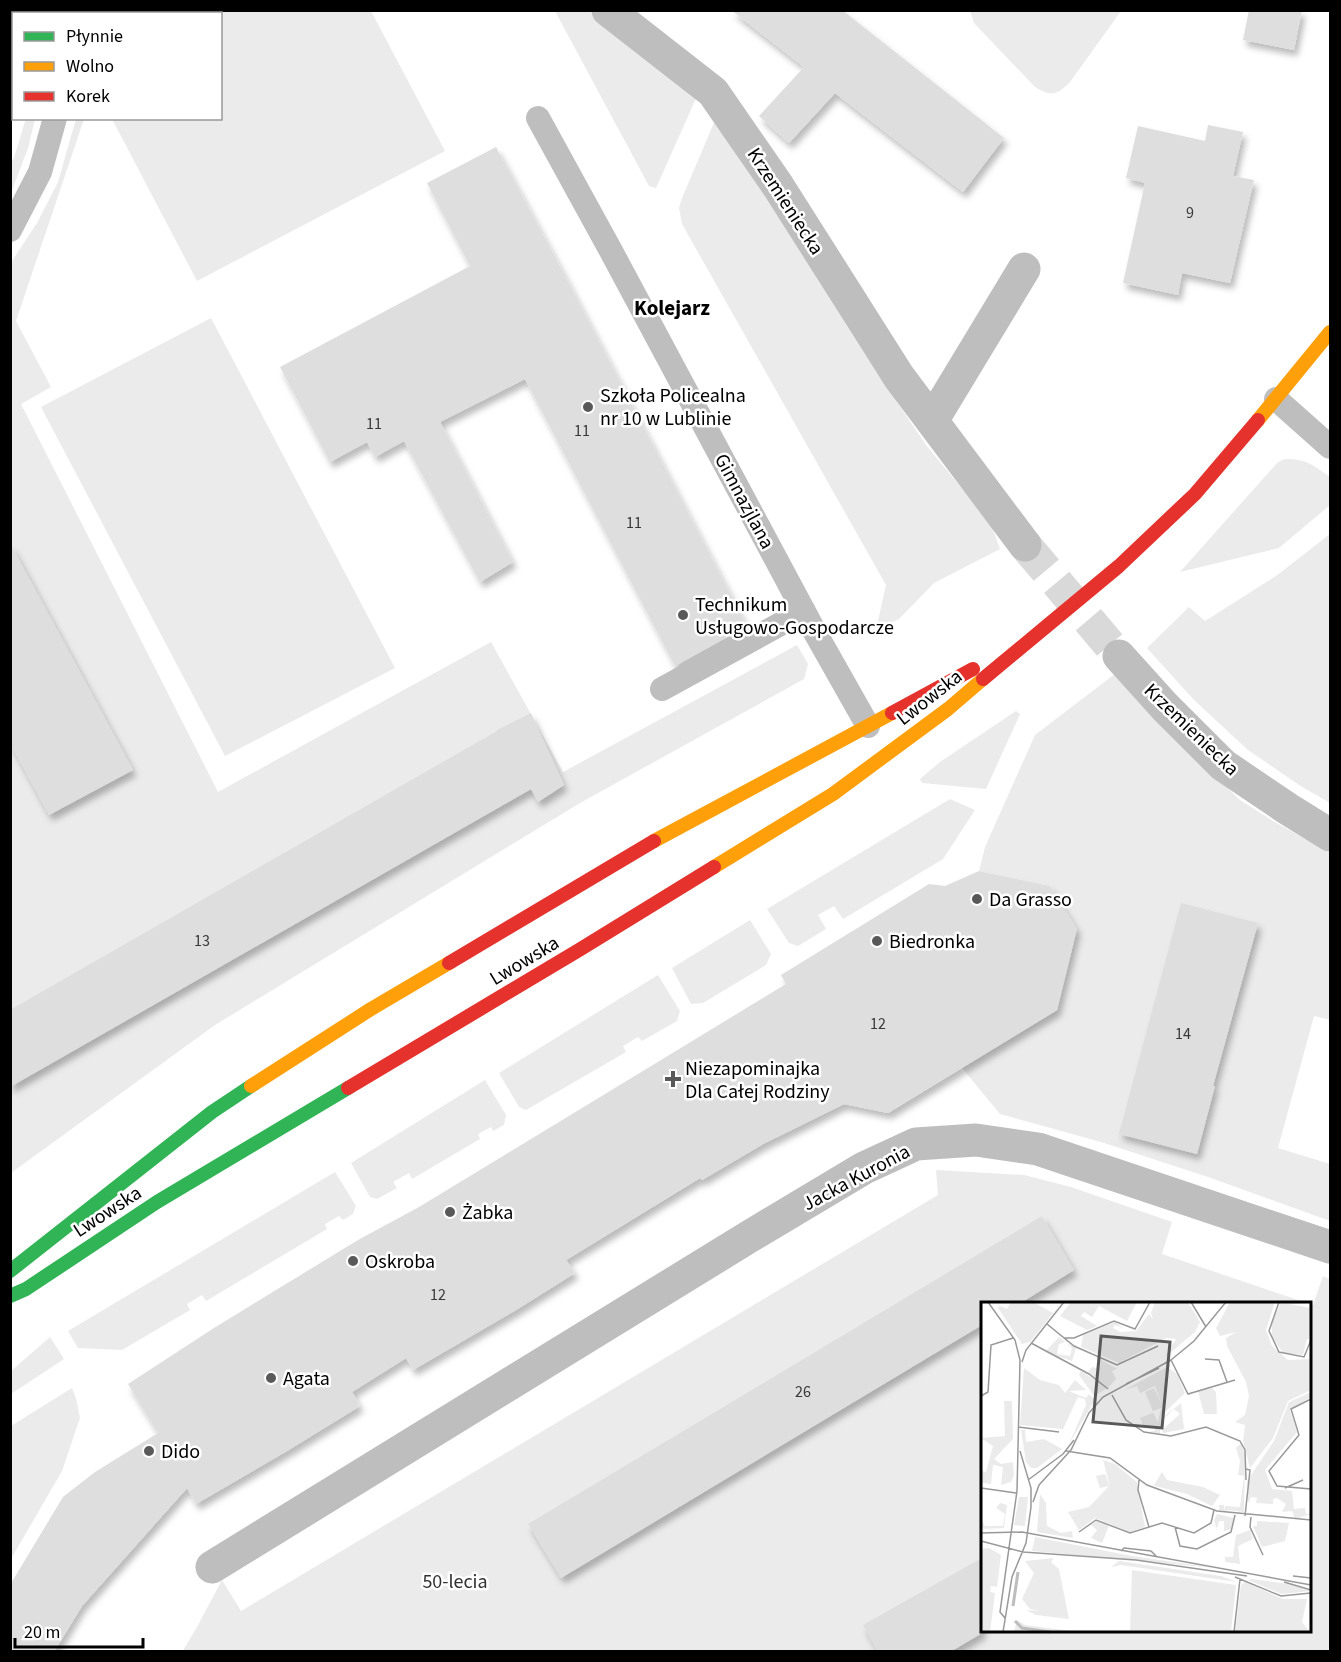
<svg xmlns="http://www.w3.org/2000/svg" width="1341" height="1662" viewBox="0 0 1341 1662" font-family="'Source Sans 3',sans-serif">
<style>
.green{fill:#ebebeb;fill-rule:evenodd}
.building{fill:#dedede;filter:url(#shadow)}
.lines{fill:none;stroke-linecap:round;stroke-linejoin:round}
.street-tunnel{stroke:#d9d9d9;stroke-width:33;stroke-dasharray:33 16;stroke-linecap:butt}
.lane{stroke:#bebebe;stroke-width:24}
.street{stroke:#bebebe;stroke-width:33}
.fast{stroke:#30b455;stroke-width:14}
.slow{stroke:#ff9f0a;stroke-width:14}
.jam{stroke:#e5322d;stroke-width:14}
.poi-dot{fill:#595959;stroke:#fff;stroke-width:2}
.labels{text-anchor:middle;stroke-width:5;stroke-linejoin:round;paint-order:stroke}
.number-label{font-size:16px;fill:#383838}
.street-label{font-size:20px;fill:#000;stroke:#fff}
.poi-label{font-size:20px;fill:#000;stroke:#fff;text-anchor:start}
.park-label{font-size:20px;fill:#313131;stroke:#fff}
.neighbourhood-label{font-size:21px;font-weight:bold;fill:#000;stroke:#fff}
.inset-river{fill:none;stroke:#bdbdbd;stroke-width:3}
.inset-road{fill:none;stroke:#999;stroke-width:1.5}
.view{fill:#595959;fill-opacity:0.15;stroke:#595959;stroke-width:3}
.inset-edge{fill:none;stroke:#000;stroke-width:3}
</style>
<defs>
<filter id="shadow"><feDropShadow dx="3.5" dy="6" stdDeviation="3" flood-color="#0004"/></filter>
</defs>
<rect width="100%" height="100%" fill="#fff"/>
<!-- green -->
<path class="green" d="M137 10 371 11 445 151 197 281 112 119 220 118V14L131 13Z
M555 11H591L639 45 698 94 656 188 649 186Z
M1121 11 1070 82C1057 95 1052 97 1035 87L974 23 970 11Z
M26 118 35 119 28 148 11 193V162L14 158Z
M716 118 864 353 926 445 991 524 1000 549 934 583 899 619 876 630 886 585 682 224 679 208 682 198Z
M76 119H84L16 321 51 387 21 404 218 792 491 642 563 772 797 645 808 664 804 679 580 803 215 1025 11 1173 10 264 37 223 58 182Z
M211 318 395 668 225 756 41 407Z
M1285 459C1307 459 1313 465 1330 477V505L1279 548 1180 572 1278 462Z
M1330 534V803L1299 785 1248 750 1194 700 1147 648 1189 607 1205 621 1276 576Z
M1120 670 1189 750 1240 800 1273 821 1330 853V1020L1314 1016 1278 1148 1330 1164V1221L1208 1177 1101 1142 1000 1114 962 1068 1057 1010 1076 929 1050 886 979 871 985 847 1035 735Z
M1016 711 1020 714 986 789 922 783 920 779 940 762Z
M950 799 975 810 943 859 843 919 834 906 818 915 826 929 798 946 789 943 767 909Z
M750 920 771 954 766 965 703 1003 691 1004 672 968Z
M658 975 680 1011 677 1021 642 1041 638 1037 623 1046 626 1052 526 1110 519 1107 499 1073Z
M485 1080 506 1115 504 1125 493 1131 491 1127 478 1134 480 1139 412 1179 409 1173 393 1182 397 1188 377 1199 370 1197 351 1163Z
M936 1170 1024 1175 1071 1187 1172 1222 1162 1254 1313 1305 1323 1276 1330 1279V1651L182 1652 197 1627 222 1580 241 1611 938 1195ZM982 1304H1310V1630H982Z
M335 1172 356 1206 353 1214 343 1220 339 1216 325 1224 327 1229 206 1301 202 1295 187 1304 190 1310 122 1350 78 1348 68 1331Z
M50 1337 64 1359 11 1394V1371Z
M72 1388 76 1398 80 1418 62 1471 11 1559V1426Z"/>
<!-- building -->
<path class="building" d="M731 10H842L1004 138 963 192 835 93 789 143 759 116 804 67Z
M1249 10H1302L1294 50 1243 40Z
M1208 125 1243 132 1233 176 1254 180 1230 283 1182 273 1178 295 1123 283 1145 183 1126 178 1138 126 1205 141Z
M496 147 563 272 747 626 675 666 525 379 440 422 513 562 480 582 404 441 375 457 367 442 330 462 280 367 470 266 427 183Z
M10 543 133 770 49 815 10 743Z
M531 713 564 785 538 802 531 789 10 1087V1010L497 731V730Z
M979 871 1050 886 1077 929 1057 1010 888 1113 844 1104 763 1144 702 1180 700 1178 566 1260 575 1273 516 1310 413 1370 406 1358 352 1392 360 1406 287 1451 196 1504 187 1488 82 1606 54 1652H10V1585L63 1497 95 1472 158 1433 128 1384 214 1328 358 1240 419 1207 786 984 781 975 929 884 945 886Z
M1181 903 1258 923 1213 1086H1215L1197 1154 1119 1134Z
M1042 1216 1074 1270 1019 1304H982V1325L561 1578 528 1524Z
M982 1558V1633L950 1652H878L863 1625Z"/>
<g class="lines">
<!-- street-tunnel -->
<path class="street-tunnel" d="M1025 545 1119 656"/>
<!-- lane -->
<path class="lane" d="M56 10V14
M538 118 611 251 816 634 868 726
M10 230 40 172 55 118
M1276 399 1330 447
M662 689 804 611"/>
<!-- street -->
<path class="street" d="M608 10 713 92 778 186 899 377 1025 545
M932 421 1024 269
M1119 656 1165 707 1223 765 1288 809 1330 835
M212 1567 747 1238 864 1168 916 1144 976 1140 1038 1149 1330 1247"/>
<!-- fast -->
<path class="fast" d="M10 1271 212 1112 251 1086
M10 1296 26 1289 157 1202 348 1088"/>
<!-- slow -->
<path class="slow" d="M1258 420 1330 332
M654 841 892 713
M714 867 833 794 948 709 983 679
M251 1086 371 1009 449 963"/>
<!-- jam -->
<path class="jam" d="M983 679 1119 566 1195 494 1258 420
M892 713 973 669
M449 963 654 841
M348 1088 579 950 714 867"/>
</g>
<!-- markers -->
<g class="poi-dot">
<circle cx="588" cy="407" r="6"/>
<circle cx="683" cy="615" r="6"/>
<circle cx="977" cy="899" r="6"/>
<circle cx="877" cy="941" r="6"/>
<path d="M670 1070h6v6h6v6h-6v6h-6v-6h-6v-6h6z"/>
<circle cx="450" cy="1212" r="6"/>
<circle cx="353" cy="1261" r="6"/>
<circle cx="271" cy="1378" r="6"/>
<circle cx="149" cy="1451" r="6"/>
</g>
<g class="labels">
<!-- number labels -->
<g class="number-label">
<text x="1190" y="218">9</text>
<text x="374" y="429">11</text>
<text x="582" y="436">11</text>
<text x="634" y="528">11</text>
<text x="202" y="946">13</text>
<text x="878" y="1029">12</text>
<text x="1183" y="1039">14</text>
<text x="438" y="1300">12</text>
<text x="803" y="1397">26</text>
</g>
<!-- street labels -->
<g class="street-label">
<text transform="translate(786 201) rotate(57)" y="7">Krzemieniecka</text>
<text transform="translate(745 501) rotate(62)" y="7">Gimnazjlana</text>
<text transform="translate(929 697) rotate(-38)" y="7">Lwowska</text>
<text transform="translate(1192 729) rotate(44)" y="7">Krzemieniecka</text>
<text transform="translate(524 960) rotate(-31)" y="7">Lwowska</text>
<text transform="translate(856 1177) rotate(-28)" y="7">Jacka Kuronia</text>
<text transform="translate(107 1211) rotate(-33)" y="7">Lwowska</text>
</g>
<!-- poi labels -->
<g class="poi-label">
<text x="600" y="402">Szkoła Policealna<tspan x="600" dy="23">nr 10 w Lublinie</tspan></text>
<text x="695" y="611">Technikum<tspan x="695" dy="23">Usługowo-Gospodarcze</tspan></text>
<text x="989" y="906">Da Grasso</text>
<text x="889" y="948">Biedronka</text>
<text x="685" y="1075">Niezapominajka<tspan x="685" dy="23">Dla Całej Rodziny</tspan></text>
<text x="462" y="1219">Żabka</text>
<text x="365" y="1268">Oskroba</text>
<text x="283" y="1385">Agata</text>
<text x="161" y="1458">Dido</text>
</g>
<!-- park labels -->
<g class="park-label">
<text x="455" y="1588">50-lecia</text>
</g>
<!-- neighbourhood labels -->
<g class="neighbourhood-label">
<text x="672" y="315">Kolejarz</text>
</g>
</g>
<!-- overview -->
<g transform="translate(981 1302)">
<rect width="330" height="330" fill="#fff"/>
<path d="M30 0H52L72 11 78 4 49 40 41 42 17 6 19 4 26 7ZM90 0H156L146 19 118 4 111 15 103 10 100 14 116 24 106 28 79 14ZM174 0H207L219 20 214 30 188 52 184 54 195 37 185 36 138 61 100 45 102 33 134 20 142 26 134 23 132 26 139 30 155 29 168 12 172 17 170 11ZM249 0H294L285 28 291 44 307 58 328 57 330 64V88L307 99 292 136 269 166 262 139 264 123 254 120 264 113 268 94 265 80 246 44 245 36 255 30 239 34 235 26ZM300 0 329 2H308L330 6V37H326L322 53 302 51 291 35V21ZM78 35 84 40 78 42 76 52 89 54 91 46 86 41 95 46 91 59 64 50ZM115 55 136 67 131 69 135 77 127 86 107 70 111 65 118 67 120 61ZM190 63 188 66 196 72 204 91 180 114 179 132 168 129H173L175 125 163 126 159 116 172 111 177 120 180 106 172 109 164 90 173 86 181 103 174 84 159 91 156 84 143 88ZM43 66 59 78 78 83 84 91 94 78 105 88 88 89 105 96 108 92 114 98 88 142 105 103 104 97 97 95 82 127 39 123ZM100 69 118 80 125 87 113 94 98 73ZM231 86 235 90 236 112H223L217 89ZM330 90V95L309 108 316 130 284 168 291 187 311 189 313 207 324 206 325 212H330L314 217 311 209 301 210 305 202 296 196 292 197V202L275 201 276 196 270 195 267 201 266 179 293 139 308 100ZM23 99H31L32 137 13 157 20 162 32 160 33 173 30 180 20 183 22 165 12 163 10 182 0 181V169L5 170 12 144 0 136 24 134ZM200 101 203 127 182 131 181 128 199 112 193 107 181 118 180 126V120L182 115ZM40 128H44L45 140 63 137 81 147 56 166H50L45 160ZM260 141 264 153 263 209 262 210 247 208 245 209 238 208V203H243V209L244 204 259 205 263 174 257 173 259 159 255 146ZM122 158 134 162 156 180 164 225 149 230 114 216 98 228 87 210 108 205 128 184 119 186 115 174 124 172 129 184ZM181 170 186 178 222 185 239 193 231 204 206 192 174 184 166 180 173 183ZM59 192 65 201 66 224 80 231 91 229 92 236 56 230ZM38 195H47L44 224 33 223ZM19 201 26 203 23 226 0 227V217L4 224H22L24 212 15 206ZM236 212 253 216 250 227 243 229V219H238L236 227 233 219ZM116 219 128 224 121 241 110 236 116 228 110 223ZM276 219 308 221 304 239 281 245 272 224H276ZM269 228 272 237 257 244 259 262 244 260V255H252L255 233ZM54 235 151 254 235 266 51 249ZM8 246 20 253 16 285 10 284 9 290 14 291 9 330H0V247ZM73 256 70 260 78 267 88 317 55 313 45 308 59 309 49 307 41 297 53 271 44 259ZM138 259 240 274 256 280 140 263 130 265ZM151 268 255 283 250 330H149ZM271 277 308 282 330 289 300 292 267 278ZM264 280 302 297H326L321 320 329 330H254L260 283ZM36 318 44 323 98 330H33Z" fill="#ebebeb"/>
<path class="inset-river" d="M32 304 37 270M34 319 41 326 69 330"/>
<path class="inset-road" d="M7 0 34 38 39 58 36 189 19 310 24 316M210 0 225 25M298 0 288 29 298 50 323 55 330 38M66 22 93 44 136 63 177 44M83 36H93L133 19 154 27 169 0M50 41 108 72 127 87M224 57 238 58 246 80M190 58 213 39 245 0M190 58 207 92 254 78M41 60 45 48 83 0M145 82 178 66M131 93 145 118 163 130 190 134 225 125 259 139 264 148 265 178M0 94 7 90 10 43 32 36M330 97 310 107 318 133 288 169 296 184 330 187M37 125 78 130M85 149 129 156 166 183 236 209 330 218M47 178 82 152 93 138M158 178 157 188 168 225M58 183 90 148 108 111 122 95 190 58M0 186 35 191M304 186 322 178M52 200 58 183M264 214 269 168 265 167M270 215 269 225 282 253M194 225 199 244 216 247 250 230 254 213M98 230 115 218 149 231 181 221 213 231 230 221 233 208M0 231 41 230 330 283M0 239 42 250 155 258 266 274M140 249 143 246 170 249 176 255M312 274 330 276M254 275 300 294 330 291M303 280 330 288M22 330 31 275 45 241 50 205V186L39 149M253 330 259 277"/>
<path class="view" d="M120 34 189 40 181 126 112 120Z"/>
<rect width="330" height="330" class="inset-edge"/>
</g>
<!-- border -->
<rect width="1341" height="1662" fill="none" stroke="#000000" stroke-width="24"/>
<!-- legend -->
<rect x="12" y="12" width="210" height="108" fill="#ffffff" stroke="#999999" stroke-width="1.5"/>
<rect x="24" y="32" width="30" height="9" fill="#30b455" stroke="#999999" stroke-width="1.5"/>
<text x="66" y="42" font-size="18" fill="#000000">Płynnie</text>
<rect x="24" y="62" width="30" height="9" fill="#ff9f0a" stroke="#999999" stroke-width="1.5"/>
<text x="66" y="72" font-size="18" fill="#000000">Wolno</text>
<rect x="24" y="92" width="30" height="9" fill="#e5322d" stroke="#999999" stroke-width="1.5"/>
<text x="66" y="102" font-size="18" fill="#000000">Korek</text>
<!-- scale -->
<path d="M15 1638v9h128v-9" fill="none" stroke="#000000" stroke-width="3"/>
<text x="24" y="1638" font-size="18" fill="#000000" stroke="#ffffff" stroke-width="4.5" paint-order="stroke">20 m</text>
</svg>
